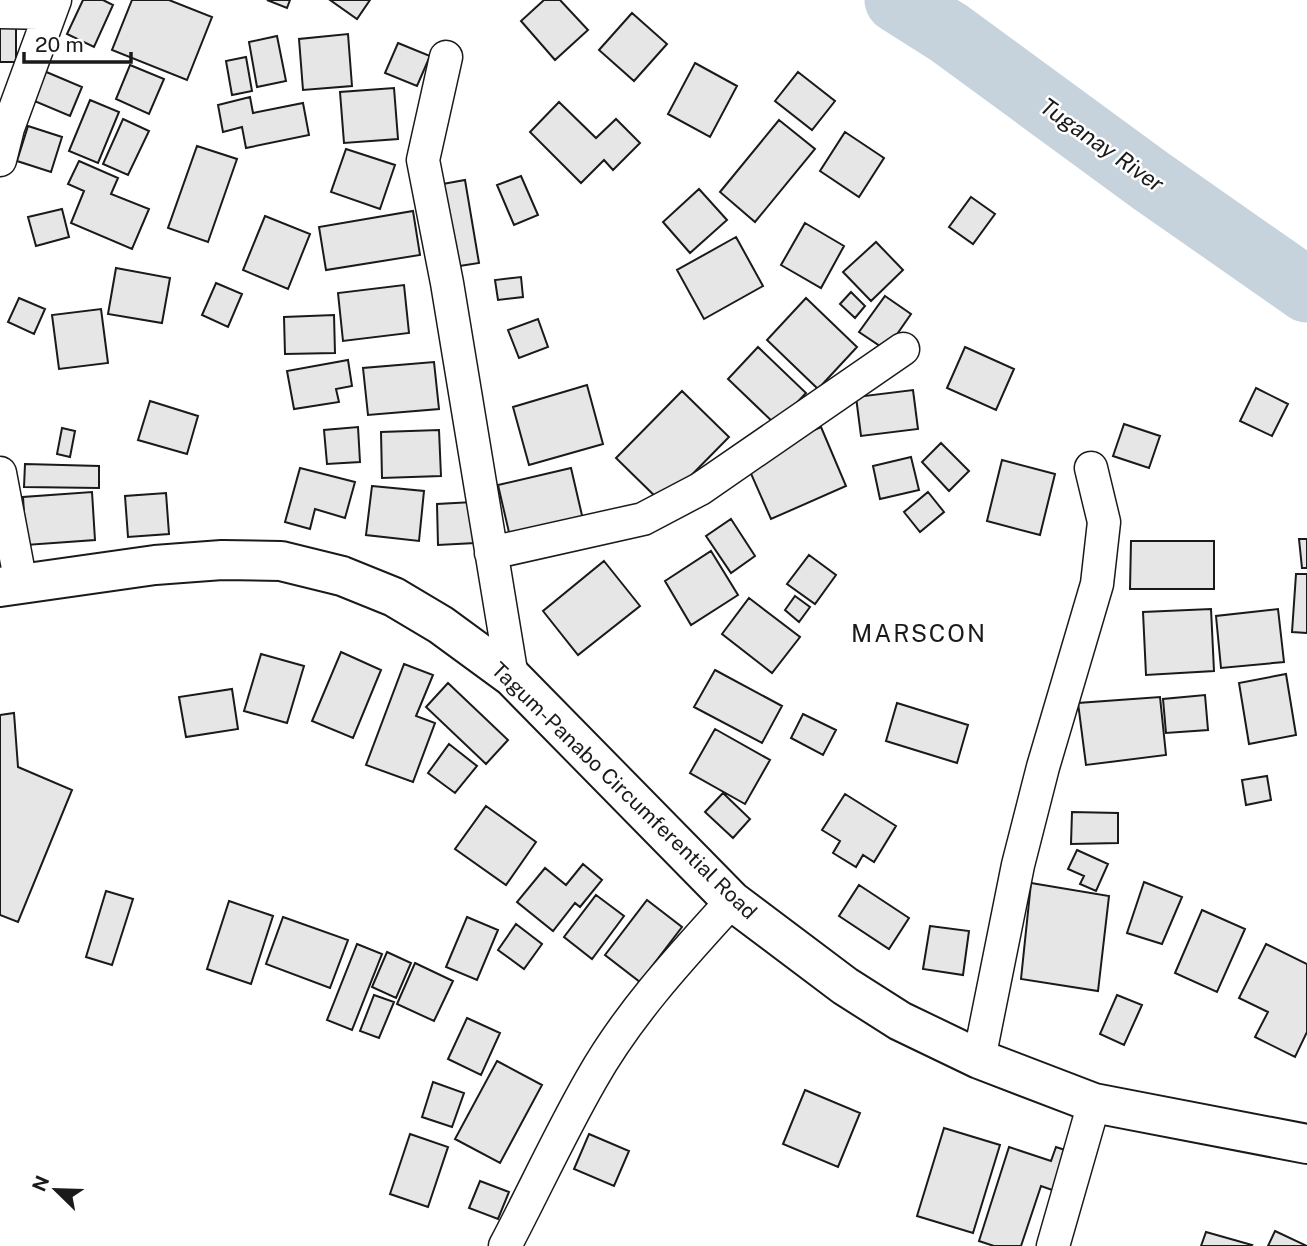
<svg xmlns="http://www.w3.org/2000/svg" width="1307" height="1246" viewBox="0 0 1307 1246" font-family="'Public Sans',sans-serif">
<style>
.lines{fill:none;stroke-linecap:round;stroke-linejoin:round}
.river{stroke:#c6d2dc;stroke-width:65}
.building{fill:#e6e6e6;stroke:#1a1a1a;stroke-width:2}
.street-casing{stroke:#1a1a1a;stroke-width:35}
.primary-casing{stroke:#1a1a1a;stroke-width:42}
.street{stroke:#fff;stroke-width:32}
.primary{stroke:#fff;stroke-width:38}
.labels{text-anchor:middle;stroke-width:5;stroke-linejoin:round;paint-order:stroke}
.street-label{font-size:21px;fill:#1a1a1a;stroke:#fff}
.water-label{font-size:23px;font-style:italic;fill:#1a1a1a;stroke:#fff}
.quarter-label{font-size:24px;letter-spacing:2px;fill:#1a1a1a;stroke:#fff}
</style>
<rect width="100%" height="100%" fill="#fff"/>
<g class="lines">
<!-- river -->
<path class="river" d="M897 0 949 33 1151 181 1307 290"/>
</g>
<!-- building -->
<path class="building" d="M83 0H103L113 5 94 47 67 34Z
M132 0H169L212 17 187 80 112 50Z
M267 0H290L287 8Z
M330 0H370L357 19Z
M544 0H560L588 30 555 60 521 21Z
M632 13 667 44 634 81 599 50Z
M0 28H16V62H0Z
M348 34 352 86 303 90 299 39Z
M277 36 286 81 257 87 249 42Z
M398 43 430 56 417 86 385 73Z
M246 57 252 91 232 95 226 61Z
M695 63 737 86 710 137 668 114Z
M130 65 164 79 149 114 116 99Z
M44 71 82 87 70 116 32 100Z
M798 72 835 101 812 130 775 101Z
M394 88 398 139 344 143 340 92Z
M250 97 253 113 303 103 309 135 246 148 242 127 223 132 218 105Z
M90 100 119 112 98 163 69 151Z
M559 102 596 138 616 119 640 143 613 170 604 160 581 183 530 132Z
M123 119 149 131 128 175 103 164Z
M779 120 815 149 755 222 720 192Z
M28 126 62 137 51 172 17 161Z
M845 132 884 158 859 197 820 171Z
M197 146 237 159 208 242 168 228Z
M346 149 395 165 380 209 331 192Z
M79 161 118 178 111 194 149 209 132 249 71 223 84 191 68 184Z
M521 176 538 215 514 225 497 185Z
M465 180 479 263 440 269 426 187Z
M699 189 727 220 690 253 663 222Z
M971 197 995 214 973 244 949 227Z
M62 209 69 237 36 246 28 217Z
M413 211 420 255 326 270 319 227Z
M265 216 310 234 288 289 243 270Z
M805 223 844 246 821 288 781 265Z
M736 237 763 286 704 319 677 270Z
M876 242 903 270 871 301 843 272Z
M116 268 170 278 162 323 108 314Z
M521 277 523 297 498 300 495 280Z
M216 283 242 294 228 327 202 315Z
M404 285 409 333 343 341 338 293Z
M851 292 865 306 855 318 840 304Z
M885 296 911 314 886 350 859 332Z
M19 298 45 309 34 334 8 322Z
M806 298 857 347 818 389 767 340Z
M101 309 108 363 59 369 52 315Z
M334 315 335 353 285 354 284 317Z
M538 319 548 347 519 358 508 330Z
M758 347 806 393 776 425 728 379Z
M965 347 1014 369 996 410 947 388Z
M348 360 352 386 336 389 339 402 294 409 287 371Z
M434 362 439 409 368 415 363 368Z
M587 385 603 444 529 465 513 407Z
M1256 388 1288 404 1272 436 1240 421Z
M913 390 918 429 861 436 856 397Z
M682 391 729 437 663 504 616 458Z
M150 401 198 416 187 454 138 440Z
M1124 424 1160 436 1149 468 1113 456Z
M358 427 360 462 327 464 324 430Z
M821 427 846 486 771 519 745 460Z
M62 428 75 431 70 457 57 454Z
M439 430 441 476 382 478 381 432Z
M941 443 969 471 949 491 922 462Z
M911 457 919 490 880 499 873 466Z
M1002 460 1055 474 1040 535 987 521Z
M25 464 99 466V488L24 487Z
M300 468 355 482 345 518 315 509 310 529 285 522Z
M571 468 584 524 511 541 498 485Z
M372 486 424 491 419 541 366 535Z
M92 492 95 540 26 545 23 497Z
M928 492 944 512 920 532 904 512Z
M166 493 169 534 128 537 125 496Z
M473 502 475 543 438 545 437 504Z
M731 519 755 556 731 573 706 536Z
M1299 539H1307V568H1302Z
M1131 541H1214V589H1130Z
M711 551 738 595 691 625 665 581Z
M809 555 836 575 815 604 787 584Z
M604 561 640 606 578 655 543 611Z
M1296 574H1307V633L1292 632Z
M795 596 810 607 799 622 785 610Z
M749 598 800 637 772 673 722 634Z
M1211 609 1214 671 1146 675 1143 612Z
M1278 609 1284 662 1221 668 1216 616Z
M341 652 381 670 353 738 312 721Z
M261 654 304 666 287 723 244 711Z
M404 664 433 675 416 716 435 723 413 782 366 765Z
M715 670 782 706 762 743 694 707Z
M1286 674 1296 735 1249 744 1239 683Z
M448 683 508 740 486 764 426 707Z
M232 689 238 729 186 737 179 697Z
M1205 695 1208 730 1166 733 1163 699Z
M1160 697 1166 755 1086 765 1078 703Z
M897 703 968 725 957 763 886 741Z
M14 713 18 767 72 790 18 922 0 915V715Z
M803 714 836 730 823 755 791 738Z
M715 729 770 760 745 804 690 773Z
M449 744 477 766 455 793 428 773Z
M1267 776 1271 800 1246 805 1242 780Z
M723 793 750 819 733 838 705 812Z
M845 794 896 826 874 862 863 855 856 867 833 853 840 841 822 830Z
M486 806 536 842 506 885 455 849Z
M1072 812 1118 813V843L1071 844Z
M1077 850 1108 864 1096 891 1080 884 1084 876 1068 869Z
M583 864 602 880 580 907 575 903 553 931 517 902 545 868 566 885Z
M1144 882 1182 897 1162 944 1127 933Z
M1031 883 1109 896 1098 991 1021 979Z
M859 885 909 918 889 949 839 916Z
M106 891 133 899 112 965 86 957Z
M596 895 624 916 592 959 564 937Z
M647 900 682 927 640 982 605 955Z
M229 901 273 916 251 984 207 969Z
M1202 910 1245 929 1217 992 1175 973Z
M283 917 348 940 330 988 266 964Z
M467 917 498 930 477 980 446 967Z
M516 924 542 944 524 969 498 950Z
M930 926 969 931 963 975 923 969Z
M357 944 382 954 352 1030 327 1020Z
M1266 944 1307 964V1032L1295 1057 1255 1037 1268 1012 1239 998Z
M387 952 411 963 396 998 372 987Z
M415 963 453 981 434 1021 397 1004Z
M374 995 394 1002 379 1038 360 1031Z
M1117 995 1142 1005 1124 1045 1100 1034Z
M467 1018 500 1033 481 1075 448 1059Z
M497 1061 542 1085 500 1163 455 1139Z
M433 1082 464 1093 452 1127 422 1117Z
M805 1090 860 1113 838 1167 783 1144Z
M944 1128 1000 1145 973 1233 917 1216Z
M410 1134 448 1147 428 1207 390 1194Z
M589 1134 629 1151 614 1186 574 1169Z
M1009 1147 1051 1161 1056 1147 1068 1151 1055 1191 1041 1186 1021 1246H994L979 1241Z
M480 1181 509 1192 498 1219 469 1208Z
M1275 1231 1307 1246H1268Z
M1206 1232 1252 1245 1251 1246H1201Z"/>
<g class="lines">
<!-- street casing -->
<g class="street-casing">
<path id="street" d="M0 12 50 13
M446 57 423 160 447 283 512 677
M0 160 8 128 55 0
M0 473 21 584
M491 553 643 519 700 489 903 349
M979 1059 1018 865 1043 767 1097 584 1104 522 1091 468
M505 1246C534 1191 560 1134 591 1080 628 1014 681 957 732 901
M1053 1246 1094 1103"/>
</g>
<!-- primary casing -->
<g class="primary-casing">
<path id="primary" d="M0 587 155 565 222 560 281 561 342 576 394 597 441 625 512 677 732 901 845 986 900 1021 979 1059 1094 1103 1307 1144"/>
</g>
<!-- street -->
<use href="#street" class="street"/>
<!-- primary -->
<use href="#primary" class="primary"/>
</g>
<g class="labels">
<!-- street labels -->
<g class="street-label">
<text transform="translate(624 791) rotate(44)" y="7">Tagum-Panabo Circumferential Road</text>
</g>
<!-- water labels -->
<g class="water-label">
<text transform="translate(1102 145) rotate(35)" y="8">Tuganay River</text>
</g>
<!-- quarter labels -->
<g class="quarter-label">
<text x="919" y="642">MARSCON</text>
</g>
</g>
<!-- north arrow -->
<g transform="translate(56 1190) rotate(293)" stroke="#ffffff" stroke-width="5" paint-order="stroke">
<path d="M0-5L12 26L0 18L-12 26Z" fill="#1a1a1a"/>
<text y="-10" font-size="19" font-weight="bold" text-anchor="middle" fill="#1a1a1a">N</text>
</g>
<!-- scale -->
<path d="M24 52v10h107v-10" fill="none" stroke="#1a1a1a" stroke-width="3.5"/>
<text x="35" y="52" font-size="21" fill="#1a1a1a" stroke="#ffffff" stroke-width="5" paint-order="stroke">20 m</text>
</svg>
